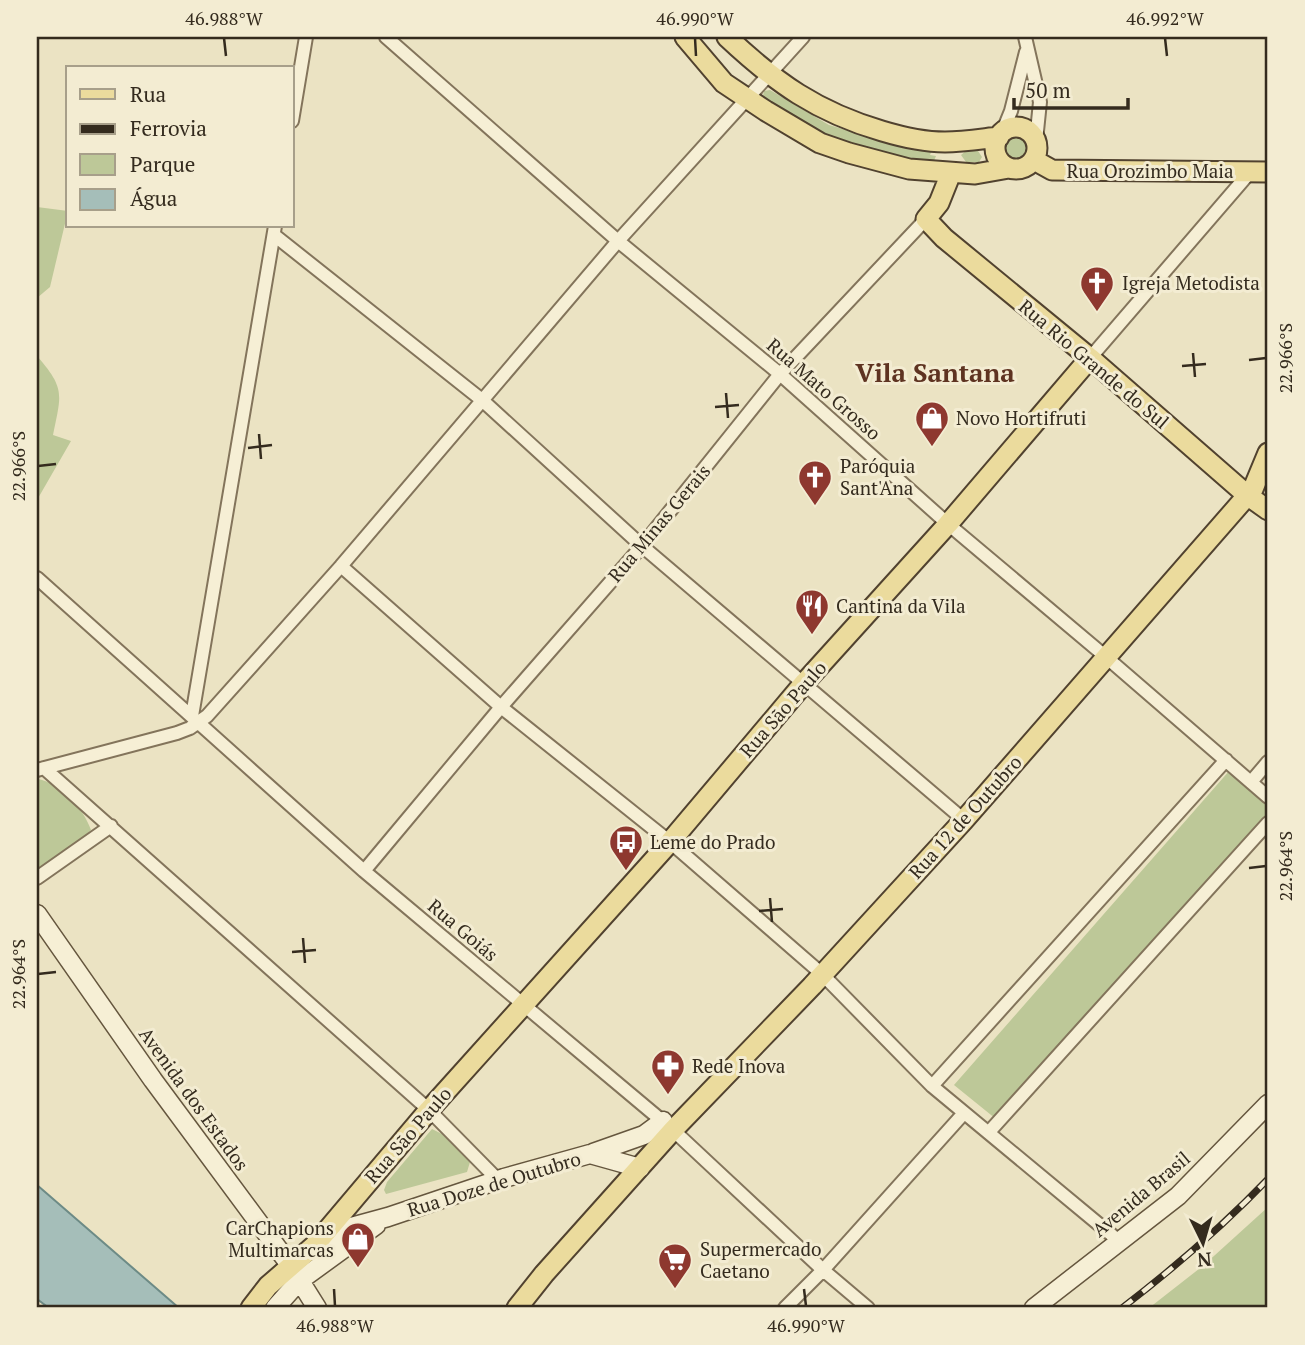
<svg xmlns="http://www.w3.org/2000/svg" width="1305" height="1345" viewBox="0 0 1305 1345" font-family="'PT Serif',serif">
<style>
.green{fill:#bdc898}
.water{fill:#a5beb9;stroke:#6d8b86;stroke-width:2}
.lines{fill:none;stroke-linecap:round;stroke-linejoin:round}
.minor-casing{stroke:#83745b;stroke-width:16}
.secondary-casing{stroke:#65563e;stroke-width:21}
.primary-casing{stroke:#51422f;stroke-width:23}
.minor{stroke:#f6efd5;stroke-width:12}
.secondary{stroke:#f6efd5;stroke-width:18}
.primary{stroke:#ebdb9d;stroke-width:19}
.rail-casing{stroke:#342b1e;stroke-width:7}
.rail{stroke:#f3ecd2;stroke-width:4.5;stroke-dasharray:13;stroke-linecap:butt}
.ticks{fill:none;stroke:#342b1e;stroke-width:2.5}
.labels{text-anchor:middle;stroke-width:6;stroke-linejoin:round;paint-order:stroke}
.street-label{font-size:19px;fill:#342b1e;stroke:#f3ecd2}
.poi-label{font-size:19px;fill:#342b1e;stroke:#f3ecd2;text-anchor:start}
.district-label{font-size:26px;font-weight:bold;fill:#5e3321;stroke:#f3ecd2}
.neatline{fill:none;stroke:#342b1e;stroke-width:2.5}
.ticks-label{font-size:18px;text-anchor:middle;fill:#342b1e}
</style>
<rect width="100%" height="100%" fill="#ebe3c3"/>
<!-- green -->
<path class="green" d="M770 90 829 125 896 144 932 150 930 155 936 156 933 163 863 149 821 135 762 101 764 91Z
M1002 148a14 14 0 1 1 28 0a14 14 0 1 1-28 0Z
M967 150 978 151 982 157 979 162H966L961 155Z
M37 207 68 211 50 287 37 298Z
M37 356C66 389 61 395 53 435L71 441 37 500Z
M1230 770 1268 802V821L996 1119 954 1085Z
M37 779C60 782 84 809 91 830 77 845 57 862 37 868Z
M432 1129 442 1134 470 1162 467 1172 386 1194 384 1190 387 1182Z
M1268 1207V1308H1149L1204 1265Z"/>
<!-- water -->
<path class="water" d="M37 1185 179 1308H49L37 1299Z"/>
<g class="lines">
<!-- minor casing -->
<g class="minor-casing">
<path id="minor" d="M386 37 618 241 780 374 948 524 1106 657 1268 797
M1025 37 1040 102 1036 141
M292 121 306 37
M1002 133 1011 111 1026 52
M274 235 482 400 642 546 964 820
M1090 358 1251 171
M341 566 501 707 670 842 822 974 932 1086 1119 1241
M37 578 364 871 673 1130 823 1270 868 1308
M192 716 275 226
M44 768 429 1110 498 1180
M37 770 177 733 190 728 207 716 341 566 618 241 803 37
M1251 782 1268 762
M364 871 501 707 642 546 780 374 926 219
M37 878 111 826
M932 1086 1226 760
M989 1132 1268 823
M785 1308 823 1270 964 1113"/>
</g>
<!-- secondary casing -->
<g class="secondary-casing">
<path id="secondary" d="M37 914 153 1080 290 1265 317 1308
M593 1153 644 1135 663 1121
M317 1244 344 1229 388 1217 504 1178 590 1154 640 1168
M275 1308 299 1281 376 1225
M1034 1308 1178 1196 1268 1104"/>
</g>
<!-- primary casing -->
<g class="primary-casing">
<path id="primary" d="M685 37 724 83 766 111 820 143 849 153 909 169 975 174 1009 168
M727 37C776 83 817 112 882 131 902 137 924 142 945 142 963 142 981 139 999 137
M995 148a21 21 0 1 1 42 0a21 21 0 1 1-42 0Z
M1034 160 1052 170 1268 172
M951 173 939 203 926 219 944 238 1090 358 1247 495 1268 510
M251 1308 268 1286 314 1246 429 1110 670 842 805 682 948 524 1090 358
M517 1308 544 1274 673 1130 812 986 964 820 1253 489 1268 453"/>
</g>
<!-- minor -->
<use href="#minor" class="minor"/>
<!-- secondary -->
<use href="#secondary" class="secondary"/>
<!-- primary -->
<use href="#primary" class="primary"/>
<!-- rail casing -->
<g class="rail-casing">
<path id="rail" d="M1122 1308C1174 1268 1223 1226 1268 1179"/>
</g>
<!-- rail -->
<use href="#rail" class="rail"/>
</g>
<!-- ticks -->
<path class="ticks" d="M224 38 226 56M695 38 696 56M1165 38 1167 56M1193 353 1195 377M1249 360 1266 358M1182 366 1206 364M726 393 728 418M715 407 739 405M259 434 261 459M248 448 272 445M38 466 56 464M1249 868 1266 866M770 898 772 922M759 911 783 909M303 938 305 963M292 952 316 950M38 974 56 972M334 1289 335 1306M804 1289 806 1306"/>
<!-- icons -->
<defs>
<g id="church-pin" transform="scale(1.75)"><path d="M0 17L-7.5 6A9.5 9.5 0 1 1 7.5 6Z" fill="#8e382f" stroke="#f3ecd2"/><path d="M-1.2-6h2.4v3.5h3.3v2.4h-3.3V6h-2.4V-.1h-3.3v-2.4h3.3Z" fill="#fff"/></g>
<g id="shop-pin" transform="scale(1.75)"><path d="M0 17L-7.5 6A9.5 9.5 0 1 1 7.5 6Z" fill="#8e382f" stroke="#f3ecd2"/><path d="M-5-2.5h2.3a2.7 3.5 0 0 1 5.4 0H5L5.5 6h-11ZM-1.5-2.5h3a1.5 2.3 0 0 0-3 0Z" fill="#fff"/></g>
<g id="restaurant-pin" transform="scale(1.75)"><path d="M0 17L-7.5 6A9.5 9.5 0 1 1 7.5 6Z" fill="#8e382f" stroke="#f3ecd2"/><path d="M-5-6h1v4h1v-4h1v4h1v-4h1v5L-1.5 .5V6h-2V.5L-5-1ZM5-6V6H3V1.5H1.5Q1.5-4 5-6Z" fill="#fff"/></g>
<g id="bus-pin" transform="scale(1.75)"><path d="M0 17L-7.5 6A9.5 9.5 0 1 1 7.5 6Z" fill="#8e382f" stroke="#f3ecd2"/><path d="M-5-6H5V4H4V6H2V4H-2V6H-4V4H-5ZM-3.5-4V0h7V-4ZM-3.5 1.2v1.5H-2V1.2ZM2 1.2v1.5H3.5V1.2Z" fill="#fff"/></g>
<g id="pharmacy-pin" transform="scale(1.75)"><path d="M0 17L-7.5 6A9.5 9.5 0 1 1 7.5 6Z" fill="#8e382f" stroke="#f3ecd2"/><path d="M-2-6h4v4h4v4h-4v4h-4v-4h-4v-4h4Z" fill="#fff"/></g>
<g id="supermarket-pin" transform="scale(1.75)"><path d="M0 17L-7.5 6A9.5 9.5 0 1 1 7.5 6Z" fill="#8e382f" stroke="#f3ecd2"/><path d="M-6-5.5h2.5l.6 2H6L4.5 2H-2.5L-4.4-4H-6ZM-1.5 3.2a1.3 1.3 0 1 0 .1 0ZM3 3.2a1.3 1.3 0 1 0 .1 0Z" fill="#fff"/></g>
</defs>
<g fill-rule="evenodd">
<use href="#church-pin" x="1097" y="283"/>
<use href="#shop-pin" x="932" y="418"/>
<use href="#church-pin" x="815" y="477"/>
<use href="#restaurant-pin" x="812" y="606"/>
<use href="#bus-pin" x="626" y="842"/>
<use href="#pharmacy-pin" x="668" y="1066"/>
<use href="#shop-pin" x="358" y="1239"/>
<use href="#supermarket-pin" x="675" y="1260"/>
</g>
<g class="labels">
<!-- street labels -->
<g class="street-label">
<text x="1150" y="178">Rua Orozimbo Maia</text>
<text transform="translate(1094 364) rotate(40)" y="7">Rua Rio Grande do Sul</text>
<text transform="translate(824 389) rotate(41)" y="7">Rua Mato Grosso</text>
<text transform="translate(659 523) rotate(-50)" y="7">Rua Minas Gerais</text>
<text transform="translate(783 709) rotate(-49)" y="7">Rua São Paulo</text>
<text transform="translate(965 817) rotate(-48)" y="7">Rua 12 de Outubro</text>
<text transform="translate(463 930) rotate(40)" y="7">Rua Goiás</text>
<text transform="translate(194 1099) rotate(54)" y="7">Avenida dos Estados</text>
<text transform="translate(408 1135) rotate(-49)" y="7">Rua São Paulo</text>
<text transform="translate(494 1184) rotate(-17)" y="7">Rua Doze de Outubro</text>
<text transform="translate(1141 1194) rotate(-40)" y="7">Avenida Brasil</text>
</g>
<!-- poi labels -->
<g class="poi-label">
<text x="1122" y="290">Igreja Metodista</text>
<text x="956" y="425">Novo Hortifruti</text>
<text x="840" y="473">Paróquia<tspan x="840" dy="22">Sant'Ana</tspan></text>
<text x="836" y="613">Cantina da Vila</text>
<text x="650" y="849">Leme do Prado</text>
<text x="692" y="1073">Rede Inova</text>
<text x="334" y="1235" text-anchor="end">CarChapions<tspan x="334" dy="22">Multimarcas</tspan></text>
<text x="700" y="1256">Supermercado<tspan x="700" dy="22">Caetano</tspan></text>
</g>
<!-- district labels -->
<g class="district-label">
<text x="935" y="382">Vila Santana</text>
</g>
</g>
<!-- border -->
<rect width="1305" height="1345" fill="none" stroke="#f3ecd2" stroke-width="77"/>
<!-- legend -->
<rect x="66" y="66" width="228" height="161" fill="#f3ecd2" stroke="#a79f8a" stroke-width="2"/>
<rect x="80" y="89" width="35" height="10" fill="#ebdb9d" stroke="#a79f8a" stroke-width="2"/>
<text x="130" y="102" font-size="21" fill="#342b1e">Rua</text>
<rect x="80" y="124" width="35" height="10" fill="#342b1e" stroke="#a79f8a" stroke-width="2"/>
<text x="130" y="136" font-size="21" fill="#342b1e">Ferrovia</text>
<rect x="80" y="154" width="35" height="21" fill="#bdc898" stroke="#a79f8a" stroke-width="2"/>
<text x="130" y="172" font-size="21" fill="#342b1e">Parque</text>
<rect x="80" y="189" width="35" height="21" fill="#a5beb9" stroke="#a79f8a" stroke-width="2"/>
<text x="130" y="206" font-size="21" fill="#342b1e">Água</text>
<!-- north arrow -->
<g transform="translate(1203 1243) rotate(175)" stroke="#f3ecd2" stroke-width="5" paint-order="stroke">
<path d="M0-5L12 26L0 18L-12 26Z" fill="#342b1e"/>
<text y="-10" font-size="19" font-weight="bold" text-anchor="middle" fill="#342b1e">N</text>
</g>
<!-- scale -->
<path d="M1014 98v10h114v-10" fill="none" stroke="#342b1e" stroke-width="3.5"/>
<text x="1025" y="98" font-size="21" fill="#342b1e" stroke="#f3ecd2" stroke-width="5" paint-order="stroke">50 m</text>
<rect x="38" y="38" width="1228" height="1268" class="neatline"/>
<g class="ticks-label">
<text x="224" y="25">46.988°W</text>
<text x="695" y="25">46.990°W</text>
<text x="1165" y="25">46.992°W</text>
<text transform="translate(1286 358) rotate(-90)" y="6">22.966°S</text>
<text transform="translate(19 466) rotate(-90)" y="6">22.966°S</text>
<text transform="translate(1286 866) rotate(-90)" y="6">22.964°S</text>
<text transform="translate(19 974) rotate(-90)" y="6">22.964°S</text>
<text x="335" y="1332">46.988°W</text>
<text x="806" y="1332">46.990°W</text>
</g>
</svg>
